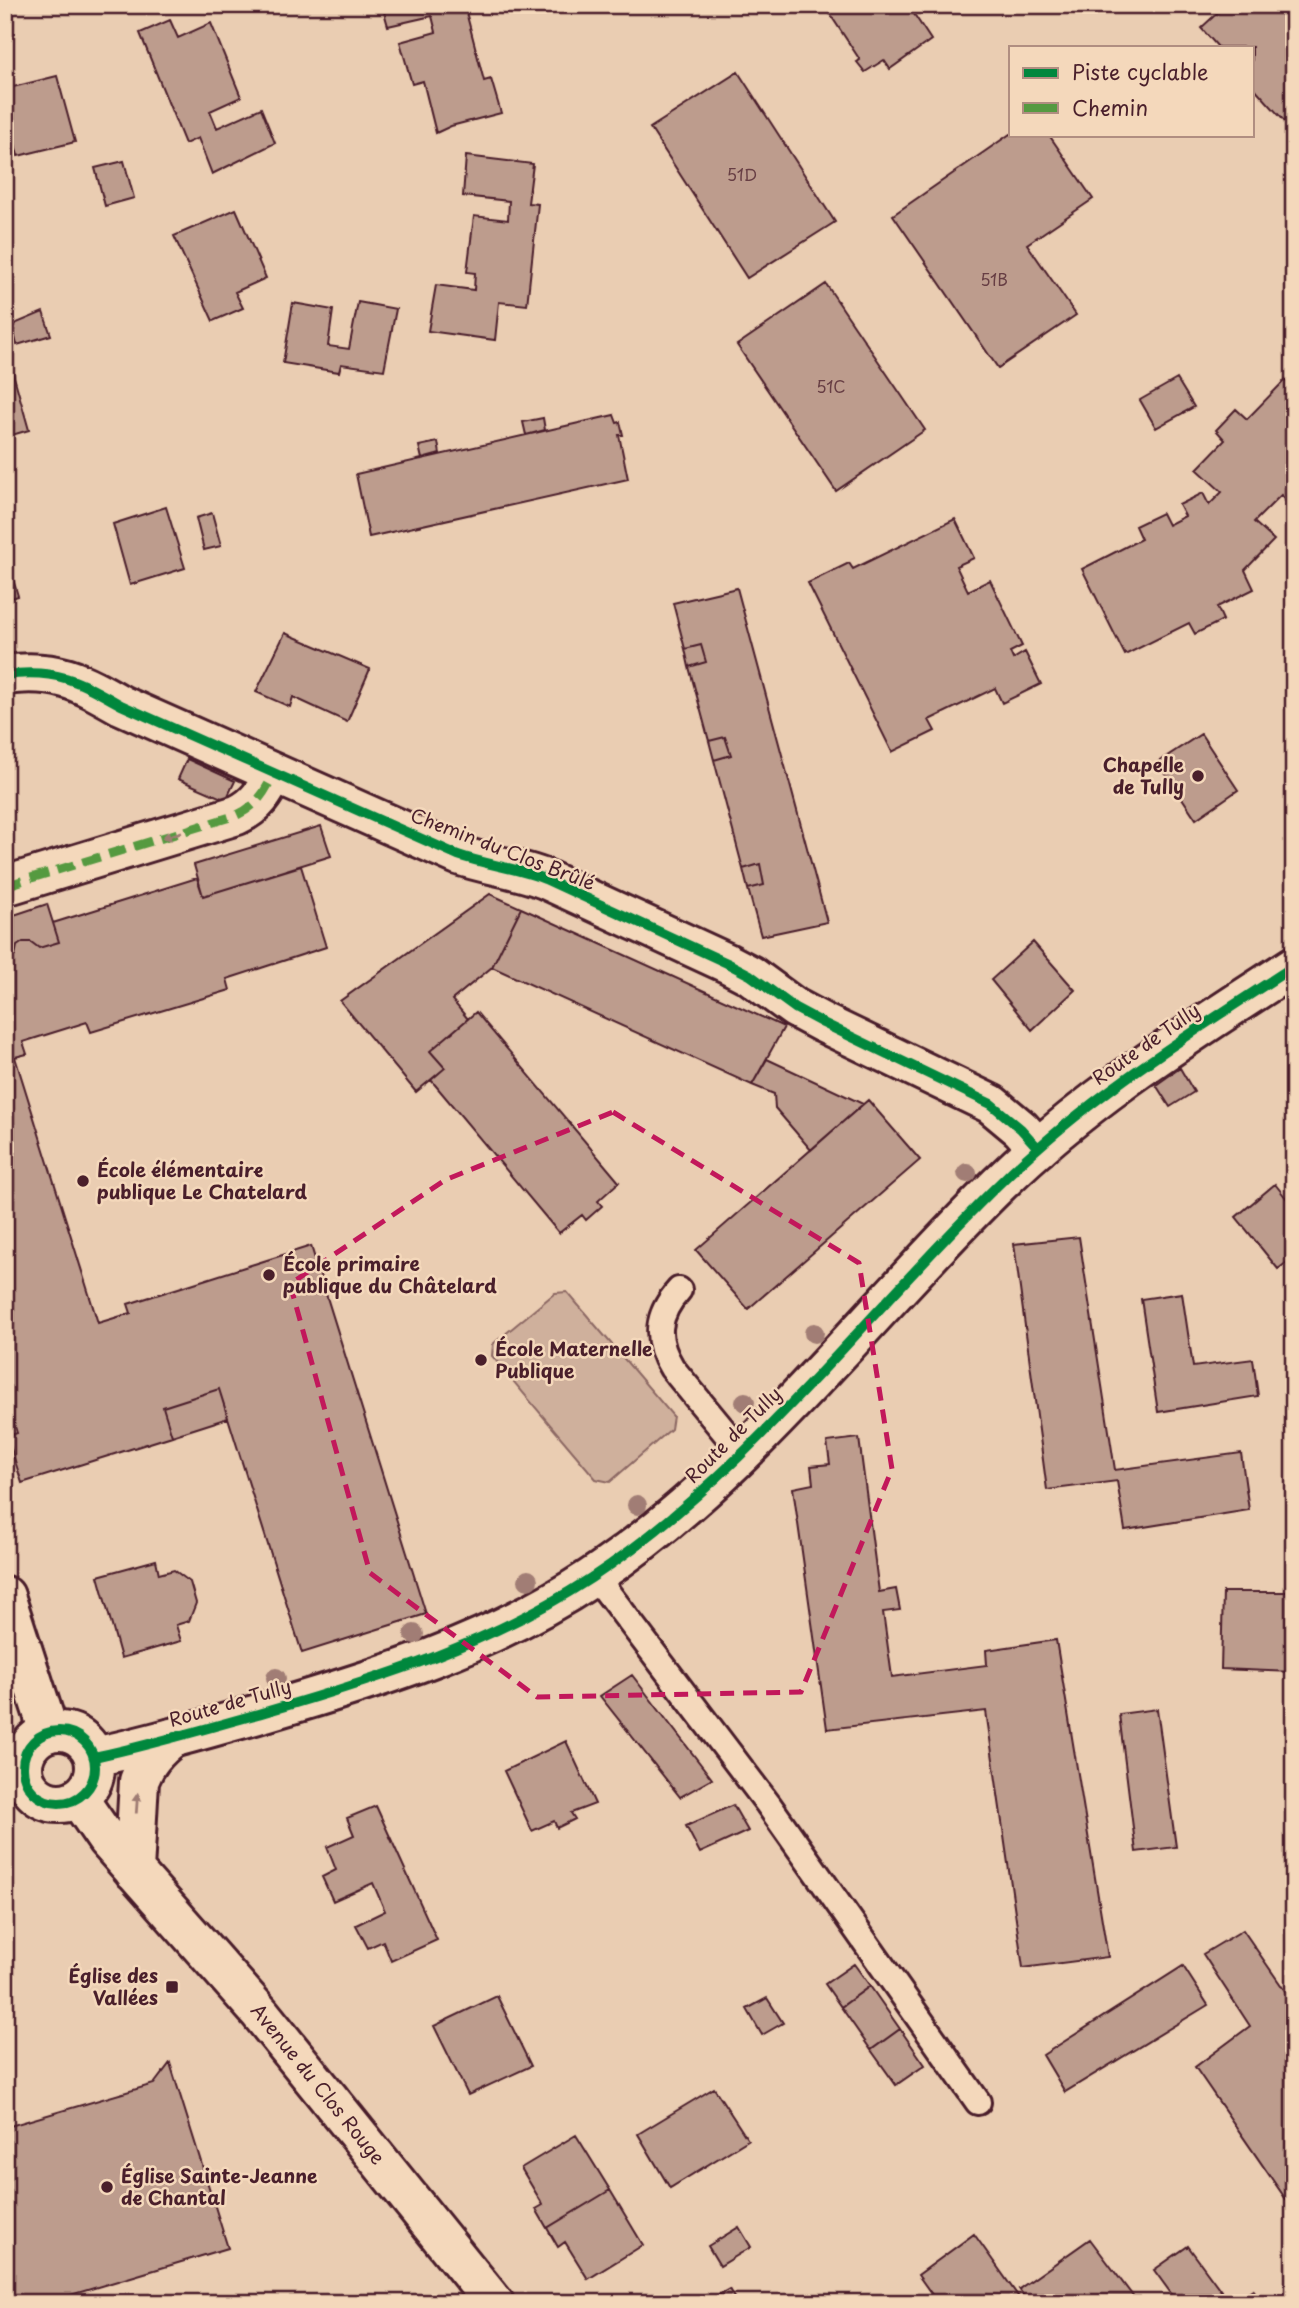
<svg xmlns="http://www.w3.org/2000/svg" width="1299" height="2308" viewBox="0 0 1299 2308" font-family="'Playpen Sans',sans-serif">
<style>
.green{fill:#cfb09c;stroke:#8c6864;stroke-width:2}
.building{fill:#bd9c8d;stroke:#4a1f2b;stroke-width:2}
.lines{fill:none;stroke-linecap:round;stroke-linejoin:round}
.lane-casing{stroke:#4a1f2b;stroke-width:30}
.street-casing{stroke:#4a1f2b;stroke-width:44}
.secondary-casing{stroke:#4a1f2b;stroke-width:44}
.lane{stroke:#f4d8bb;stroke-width:24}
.street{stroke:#f4d8bb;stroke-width:38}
.secondary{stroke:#f4d8bb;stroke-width:38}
.quiet{stroke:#559a41;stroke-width:9;stroke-dasharray:18 9;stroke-linecap:butt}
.cycleway-casing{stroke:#f4d8bb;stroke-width:15}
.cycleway{stroke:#00873e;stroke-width:10}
.tree{fill:#a17d74}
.oneway{fill:#9f7c73}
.marked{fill:none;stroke:#c2185b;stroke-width:5;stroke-dasharray:14 9;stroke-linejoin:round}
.poi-dot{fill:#4a1f2b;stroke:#f4d8bb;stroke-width:2.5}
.labels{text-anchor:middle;stroke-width:5;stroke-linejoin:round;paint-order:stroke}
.number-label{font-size:16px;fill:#673e44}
.poi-label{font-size:19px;font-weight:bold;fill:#4a1f2b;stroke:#f4d8bb;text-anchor:start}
.street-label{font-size:19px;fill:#4a1f2b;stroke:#f4d8bb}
</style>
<rect width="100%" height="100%" fill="#eacdb2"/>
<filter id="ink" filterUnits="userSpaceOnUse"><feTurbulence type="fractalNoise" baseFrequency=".0143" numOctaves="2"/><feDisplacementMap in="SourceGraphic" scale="14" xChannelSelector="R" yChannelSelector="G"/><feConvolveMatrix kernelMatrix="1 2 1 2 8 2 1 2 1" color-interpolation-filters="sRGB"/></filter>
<g filter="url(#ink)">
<!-- green -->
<path class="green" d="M567 1292 673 1416 671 1429 610 1482 596 1479 492 1356 493 1344 555 1293Z"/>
<!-- building -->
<path class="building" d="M382 5H451L453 11 465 8 484 81 491 79 501 113 451 126 436 133 423 81 412 84 400 42 436 32 432 16 388 26Z
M824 5H908L931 40 890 69 884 60 865 72 857 62 860 60Z
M1226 5H1294V132L1252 85V47H1218L1201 28Z
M170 20 178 38 211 23 241 97 210 111 217 128 261 108 275 143 212 174 198 138 185 144 140 33Z
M738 72 835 222 747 278 650 128Z
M57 76 75 142 18 156 5 104V89Z
M1010 134 1049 135 1093 199 1027 244 1076 315 998 368 893 215Z
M466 156 533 164 528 203 538 204 527 305 499 302 495 340 428 331 436 285 474 290 475 273 467 272 474 216 508 220 509 201 463 196Z
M124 161 134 198 105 206 95 168Z
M236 209 266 278 235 292 243 308 213 321 174 236Z
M826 284 925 430 836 491 737 345Z
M358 302 396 309 384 370 341 364 339 372 283 363 293 303 333 310 328 346 349 349Z
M43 312 51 335 17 345 12 325Z
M11 366 29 430 5 437V367Z
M1177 379 1194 407 1156 428 1140 400Z
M1285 380 1294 389V498L1289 503 1281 495 1254 522 1274 540 1245 570 1254 589 1217 607 1223 620 1195 634 1189 623 1125 655 1082 569 1141 539 1135 526 1162 513 1168 525 1185 516 1179 505 1203 493 1209 505 1222 492 1197 469 1225 440 1216 430 1236 409 1247 419Z
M614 415 617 423 620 422 623 435H619L628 479 369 537 356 474Z
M543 418 545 430 526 435 523 422Z
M438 442 440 454 422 459 419 446Z
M166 507 185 568 130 585 113 524Z
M212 513 221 546 204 550 196 518Z
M955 519 974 558 956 566 968 591 990 580 1022 646 1010 652 1013 659 1025 652 1041 684 1002 703 995 688 929 720 935 731 892 752 808 583 849 563 853 569Z
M5 552 18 596 5 600Z
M737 588 827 922 761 936 748 889 764 885 760 864 743 869 714 760 731 755 725 737 709 741 689 667 706 662 701 645 685 649 673 603Z
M285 633 370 669 347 722 293 697 290 707 256 692Z
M701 645 706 662 689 667 685 649Z
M1201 734 1238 790 1196 819 1158 762Z
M725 737 731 755 714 760 709 741Z
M187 759 235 781 226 800 178 779Z
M321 826 331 856 203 896 194 865Z
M760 864 764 885 748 889 743 869Z
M301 866 326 947 227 979 230 990 91 1032 87 1022 23 1042 27 1054 15 1057 98 1323 131 1313 128 1304 311 1246 426 1614 302 1653 219 1389 163 1407 172 1436 22 1483 7 1436 17 1433 5 1395V959L15 956 17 946 23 942H31L39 948 59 942 53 923 197 878 203 896Z
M490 894 521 908 492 967 452 1000 468 1019 430 1051 445 1068 416 1092 340 1001Z
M47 904 59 942 39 948 31 942H23L17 946 15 956 5 959V918Z
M521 908 784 1027 752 1085 492 967Z
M1033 942 1075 990 1032 1030 991 980Z
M476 1012 619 1182 598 1201 602 1206 586 1220 582 1215 559 1233 431 1080 445 1068 430 1051Z
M767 1059 863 1104 811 1150 775 1108 774 1094 752 1085Z
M1180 1068 1194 1092 1170 1107 1156 1085Z
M868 1100 920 1160 748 1309 696 1250Z
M1275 1184 1294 1208V1257L1278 1269 1236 1217Z
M1079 1237 1115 1470 1241 1453 1249 1510 1125 1530 1117 1481 1047 1490 1014 1244Z
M1182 1293 1193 1367 1253 1359 1258 1396 1158 1412 1141 1299Z
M219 1389 228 1418 172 1436 163 1407Z
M859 1438 879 1592 896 1589 900 1610 883 1612 892 1677 987 1665 986 1650 1056 1640 1108 1957 1023 1968 986 1711 827 1729 793 1488 813 1484 811 1466 830 1464 827 1442Z
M156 1560 159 1574 174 1570 190 1582 196 1603 189 1621 176 1625 181 1641 121 1658 98 1576Z
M1223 1592H1294V1672L1221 1669Z
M632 1675 712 1779 680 1797 600 1696Z
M1157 1709 1176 1847 1136 1852 1119 1714Z
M566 1741 595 1804 571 1813 575 1819 557 1828 554 1821 532 1831 504 1771Z
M733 1805 748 1831 700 1853 686 1826Z
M376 1806 437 1940 391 1961 383 1941 368 1948 356 1925 385 1911 373 1883 333 1901 322 1877 336 1870 327 1847 354 1835 347 1818Z
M1243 1930 1294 2004V2211L1195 2067 1250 2026 1203 1954Z
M854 1964 870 1986 841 2007 825 1984Z
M1183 1966 1208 2005 1065 2092 1043 2055Z
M870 1986 900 2029 871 2050 841 2007Z
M497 1996 531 2066 468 2095 434 2026Z
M767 1998 783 2023 762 2035 747 2009Z
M900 2029 925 2065 896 2085 871 2050Z
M170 2063 228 2248 44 2303H5V2125L10 2126 154 2084Z
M714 2088 748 2140 670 2188 638 2134Z
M576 2135 610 2190 547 2228 536 2209 543 2205 521 2168Z
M610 2190 643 2245 588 2279 565 2242 558 2247 547 2228Z
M739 2227 751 2247 720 2266 708 2246Z
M974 2234 1023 2303H938L918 2275Z
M1090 2239 1138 2303H1029L1019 2289Z
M1188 2246 1230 2303H1178L1154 2270Z
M729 2289 737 2303H692L707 2294 711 2299Z
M1253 2289 1263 2303H1233Z"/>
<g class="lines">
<!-- lane casing -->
<g class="lane-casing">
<path id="lane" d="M679 1290C656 1315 654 1339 672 1368L742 1453
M595 1576 768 1804 978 2102"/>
</g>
<!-- street casing -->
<g class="street-casing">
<path id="street" d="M5 675C56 668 79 681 121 705L458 855C487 865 517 868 545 879L727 963 750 975 795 1008 823 1023 991 1104 1021 1129 1038 1148
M5 886 237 815C257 806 265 792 274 773
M5 1596 49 1732
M78 1798 107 1840 260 2013 494 2303
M134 1871 139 1781C146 1762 156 1751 172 1738"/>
</g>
<!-- secondary casing -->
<g class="secondary-casing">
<path id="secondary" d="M23 1767a36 36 0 1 1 72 0a36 36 0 1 1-72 0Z
M94 1757C152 1745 208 1728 265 1712 378 1679 491 1644 591 1578 747 1475 865 1315 998 1185 1086 1098 1191 1033 1294 966"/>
</g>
<!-- lane -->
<use href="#lane" class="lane"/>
<!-- street -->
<use href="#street" class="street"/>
<!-- secondary -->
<use href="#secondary" class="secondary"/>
<!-- quiet -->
<path class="quiet" d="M5 886 237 815C257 806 265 792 274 773"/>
<!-- cycleway casing -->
<g class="cycleway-casing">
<path id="cycleway" d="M5 675C56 668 79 681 121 705L458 855C487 865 517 868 545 879L727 963 750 975 795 1008 823 1023 991 1104 1021 1129 1038 1148
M23 1767a36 36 0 1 1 72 0a36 36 0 1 1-72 0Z
M94 1757C152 1745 208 1728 265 1712 378 1679 491 1644 591 1578 747 1475 865 1315 998 1185 1086 1098 1191 1033 1294 966"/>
</g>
<!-- cycleway -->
<use href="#cycleway" class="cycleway"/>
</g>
<!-- trees -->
<g class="tree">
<circle cx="967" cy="1173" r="10"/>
<circle cx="814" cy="1333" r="10"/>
<circle cx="745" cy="1402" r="10"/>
<circle cx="637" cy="1505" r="10"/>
<circle cx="528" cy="1580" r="10"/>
<circle cx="414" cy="1634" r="10"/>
<circle cx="276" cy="1678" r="10"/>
</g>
<!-- one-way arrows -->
<defs><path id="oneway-solid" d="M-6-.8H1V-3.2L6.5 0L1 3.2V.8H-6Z" transform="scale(1.75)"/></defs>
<g class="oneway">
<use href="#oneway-solid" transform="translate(172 835) rotate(163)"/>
<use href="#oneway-solid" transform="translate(137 1803) rotate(-86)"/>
</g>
</g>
<!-- marked area -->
<path class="marked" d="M613 1112 859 1263 892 1469 801 1692 537 1697 370 1573 290 1284 445 1180Z"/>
<!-- markers -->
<g class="poi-dot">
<circle cx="1198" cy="776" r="7"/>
<circle cx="83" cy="1181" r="7"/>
<circle cx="269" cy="1275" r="7"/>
<circle cx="481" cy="1360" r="7"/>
<rect x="165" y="1980" width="14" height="14" rx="3.5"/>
<circle cx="107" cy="2187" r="7"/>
</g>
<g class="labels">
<!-- number labels -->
<g class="number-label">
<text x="742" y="181">51D</text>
<text x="994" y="286">51B</text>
<text x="831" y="393">51C</text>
</g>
<!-- poi labels -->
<g class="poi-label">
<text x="1184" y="772" text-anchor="end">Chapelle<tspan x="1184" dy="22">de Tully</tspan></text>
<text x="97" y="1177">École élémentaire<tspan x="97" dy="22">publique Le Chatelard</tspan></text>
<text x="283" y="1271">École primaire<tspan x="283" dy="22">publique du Châtelard</tspan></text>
<text x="495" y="1356">École Maternelle<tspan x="495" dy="22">Publique</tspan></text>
<text x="158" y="1983" text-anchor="end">Église des<tspan x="158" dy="22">Vallées</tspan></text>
<text x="121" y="2183">Église Sainte-Jeanne<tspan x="121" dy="22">de Chantal</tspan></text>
</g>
<!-- street labels -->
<g class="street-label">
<text transform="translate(503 849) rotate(21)" y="7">Chemin du Clos Brûlé</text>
<text transform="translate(1146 1044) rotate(-35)" y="7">Route de Tully</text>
<text transform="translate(733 1435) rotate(-45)" y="7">Route de Tully</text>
<text transform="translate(230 1703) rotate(-16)" y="7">Route de Tully</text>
<text transform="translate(318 2084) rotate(51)" y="7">Avenue du Clos Rouge</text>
</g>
</g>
<!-- margin -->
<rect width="1299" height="2308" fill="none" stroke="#f4d8bb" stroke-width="28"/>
<rect x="14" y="14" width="1271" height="2280" fill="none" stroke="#4a1f2b" stroke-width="2.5" filter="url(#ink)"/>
<!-- legend -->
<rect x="1009" y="46" width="245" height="91" fill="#f4d8bb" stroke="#b08e81" stroke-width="2"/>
<rect x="1023" y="68" width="35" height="10" fill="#00873e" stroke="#b08e81" stroke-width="2"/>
<text x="1072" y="80" font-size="21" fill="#4a1f2b">Piste cyclable</text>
<rect x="1023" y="103" width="35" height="10" fill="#559a41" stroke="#b08e81" stroke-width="2"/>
<text x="1072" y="116" font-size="21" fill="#4a1f2b">Chemin</text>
</svg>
